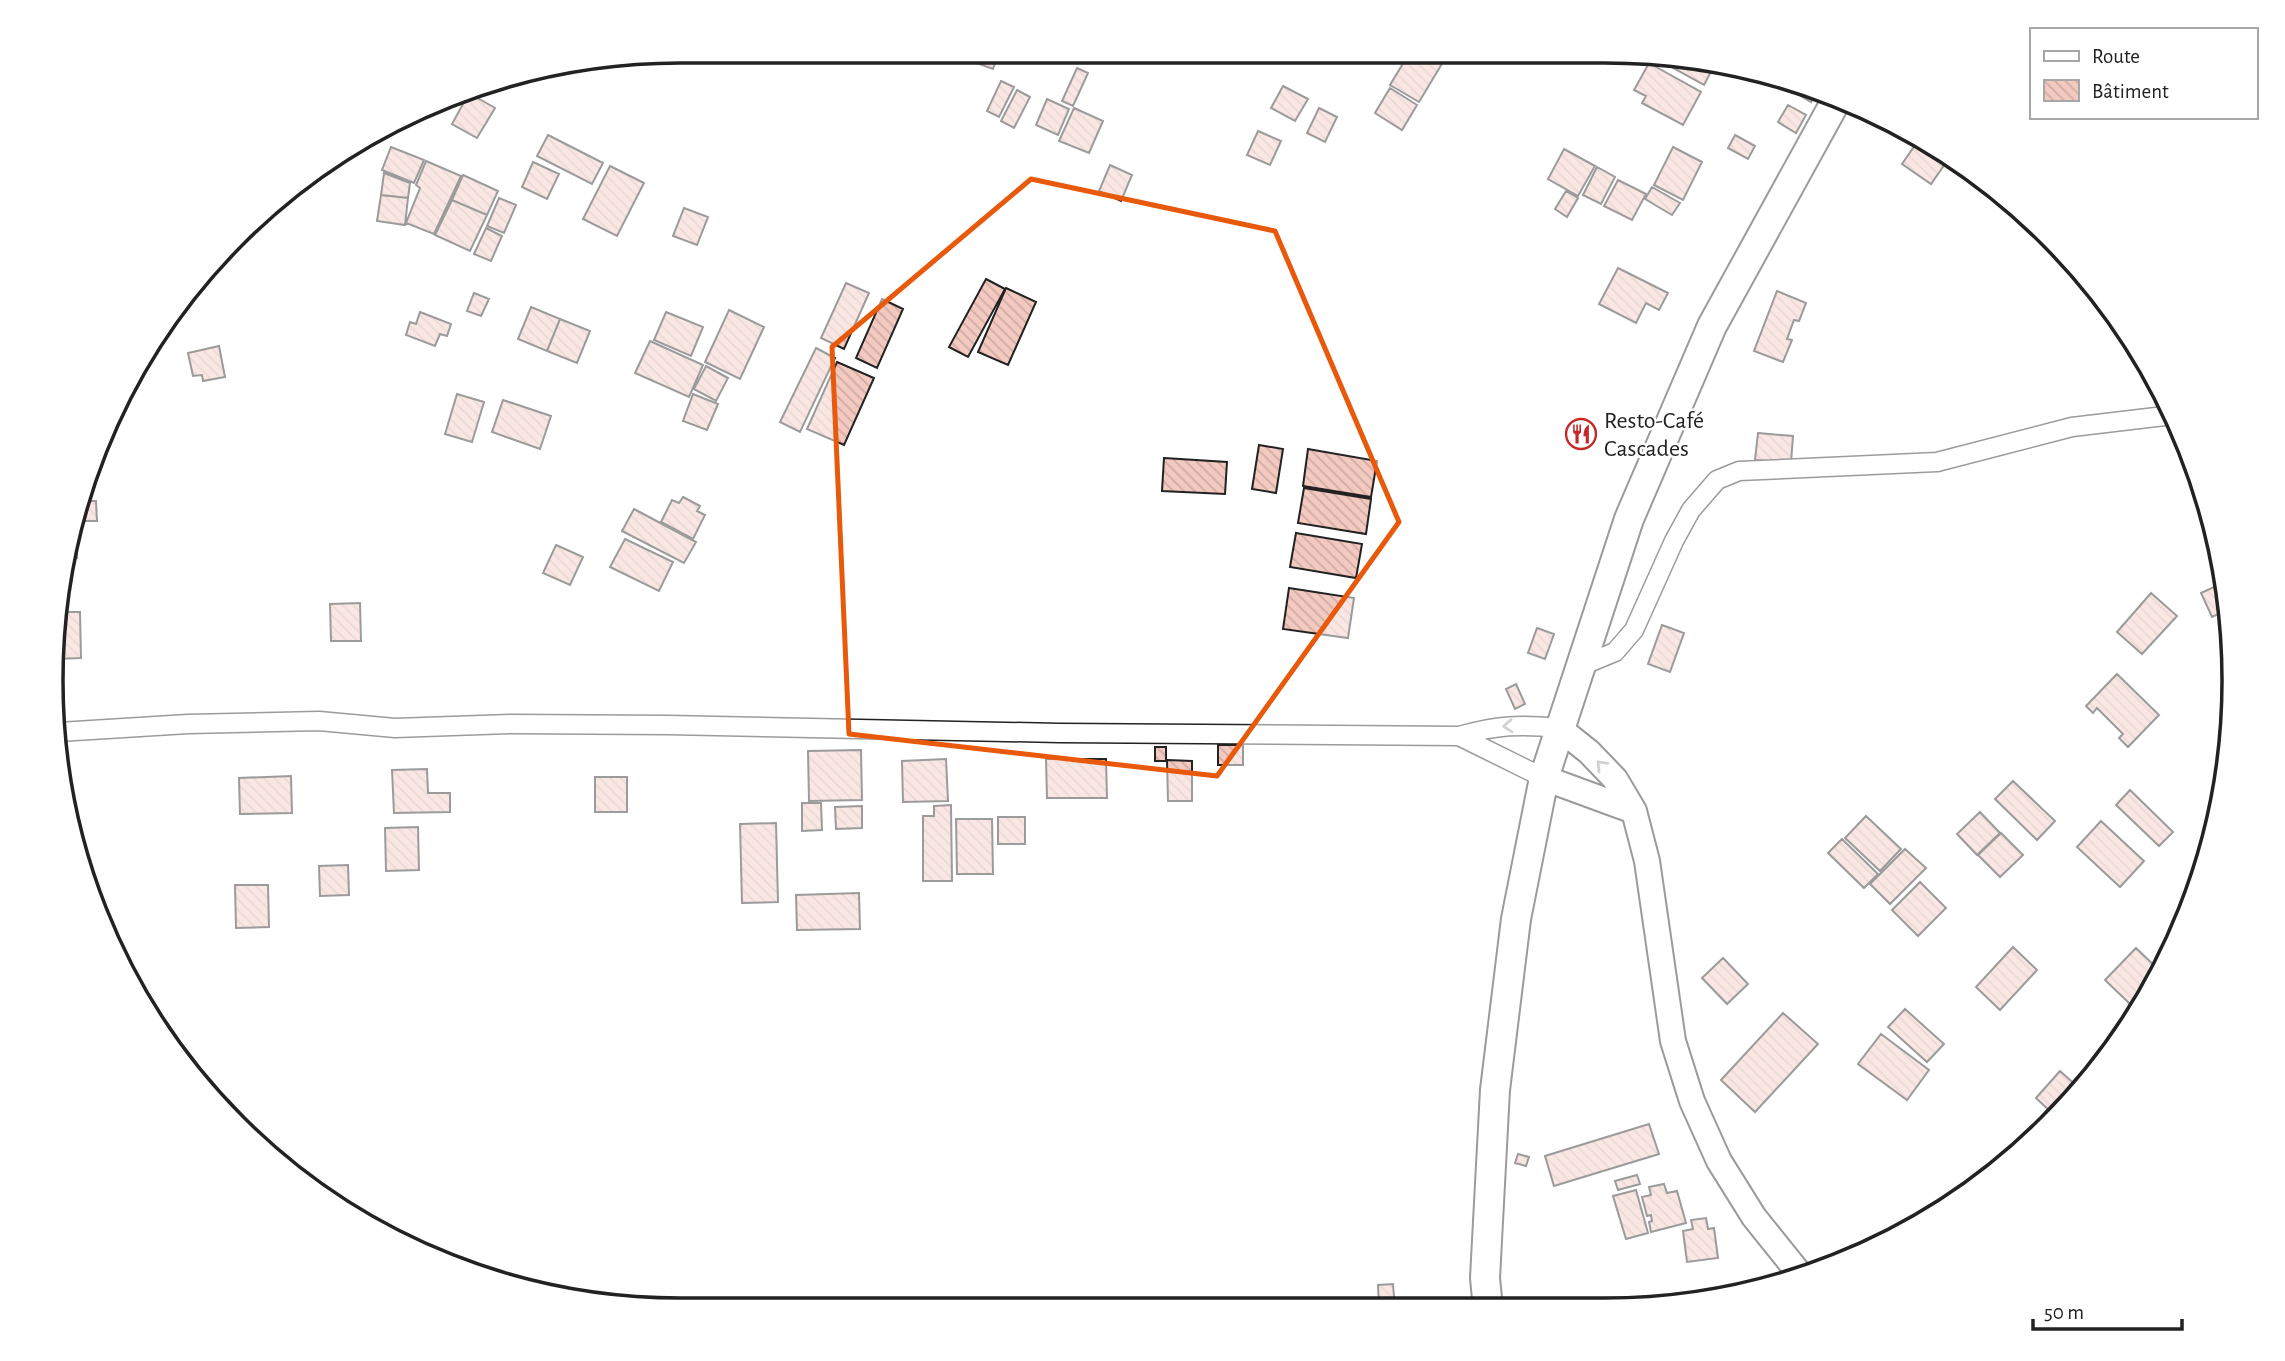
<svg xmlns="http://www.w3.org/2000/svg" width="2285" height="1361" viewBox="0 0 2285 1361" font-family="'Alegreya Sans',sans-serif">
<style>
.building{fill:url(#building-back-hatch);stroke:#222;stroke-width:2}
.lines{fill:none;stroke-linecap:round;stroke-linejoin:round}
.minor-casing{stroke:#222;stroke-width:21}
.secondary-casing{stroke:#222;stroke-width:28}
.primary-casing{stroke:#222;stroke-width:32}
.minor{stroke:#fff;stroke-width:18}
.secondary{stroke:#fff;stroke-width:24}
.primary{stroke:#fff;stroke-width:28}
.oneway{stroke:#9c9c9c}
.marked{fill:none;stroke:#e8590c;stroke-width:5;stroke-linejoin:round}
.labels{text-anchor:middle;stroke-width:5;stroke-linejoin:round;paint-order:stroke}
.poi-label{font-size:24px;fill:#222;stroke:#fff;text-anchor:start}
.rim{fill:none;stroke:#222;stroke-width:3.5}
</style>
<defs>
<pattern id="building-back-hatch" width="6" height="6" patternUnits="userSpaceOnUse" patternTransform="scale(1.75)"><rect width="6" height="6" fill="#f3c9c0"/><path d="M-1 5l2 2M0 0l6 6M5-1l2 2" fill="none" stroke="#d0aca5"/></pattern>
</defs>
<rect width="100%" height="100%" fill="#fff"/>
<!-- building -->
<path class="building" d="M971 51H999L993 69 968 60Z
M1410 52H1437L1446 57 1419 102 1390 85Z
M1655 54 1714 66 1704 85 1653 57Z
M1649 63 1701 92 1683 125 1642 103 1646 96 1634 90Z
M1077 68 1088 73 1073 106 1062 101Z
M1001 81 1014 87 999 117 987 111Z
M1799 83 1818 89 1811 102 1794 92Z
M1283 86 1308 99 1295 121 1271 108Z
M1390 88 1417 105 1402 130 1375 113Z
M1017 90 1030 97 1014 128 1001 121Z
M469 93 495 108 477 138 452 124Z
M1047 99 1069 109 1058 135 1036 125Z
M1788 105 1806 115 1796 133 1778 122Z
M1074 108 1103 121 1089 153 1059 141Z
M1319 108 1337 117 1325 142 1307 133Z
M1864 113 1884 122 1882 127 1862 117Z
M1258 131 1281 141 1270 165 1247 155Z
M548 135 603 163 592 184 537 156Z
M1735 135 1755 146 1748 159 1728 148Z
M1918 141 1947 161 1931 184 1902 164Z
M391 147 424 160 414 183 382 170Z
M1673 147 1702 162 1683 200 1654 185Z
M1564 149 1595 166 1578 196 1548 179Z
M426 161 461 176 434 234 406 223 420 188 416 185Z
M1960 161 2003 197 2001 200 1955 168Z
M533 162 559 174 547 199 522 187Z
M1110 165 1132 175 1121 201 1099 191Z
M610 166 644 183 617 236 583 219Z
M1597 167 1615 177 1601 204 1583 195Z
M384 173 410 183 408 198 381 195Z
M463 175 498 191 487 215 452 200Z
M1618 180 1646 194 1632 220 1604 206Z
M1652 187 1680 203 1672 215 1645 199Z
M1566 191 1578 198 1567 217 1555 209Z
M381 195 408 198 405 225 377 221Z
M499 198 516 205 504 233 487 226Z
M2004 198 2037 225 2002 201Z
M452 200 487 215 470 251 435 235Z
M684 208 708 217 697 245 673 236Z
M486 228 502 236 491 261 474 254Z
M1618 268 1668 293 1659 310 1646 303 1636 323 1599 304Z
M986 279 1005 289 968 357 949 347Z
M846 283 869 293 844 349 821 338Z
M1006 288 1036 302 1008 365 978 352Z
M1777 291 1806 303 1799 321 1794 320 1787 339 1792 340 1783 362 1754 351Z
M474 293 489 299 481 316 467 311Z
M882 299 903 309 877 368 856 358Z
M531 307 560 319 547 351 518 339Z
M729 310 764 327 740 379 705 362Z
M420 312 451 324 447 336 440 334 435 346 406 335 410 322 416 324Z
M666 312 703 327 691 356 654 340Z
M560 319 590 331 577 363 547 351Z
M650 341 703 365 689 397 635 373Z
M219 346 225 377 203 381 202 375 193 376 188 353Z
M816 348 835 358 800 432 780 422Z
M837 362 874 378 844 445 807 429Z
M706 366 728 378 716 401 694 389Z
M457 394 484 402 472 442 445 434Z
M693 394 718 404 707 430 683 421Z
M503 400 551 416 540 449 492 432Z
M1758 433 1793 436 1791 463 1755 460Z
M1259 445 1283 449 1276 493 1252 489Z
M1308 449 1377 461 1371 497 1303 486Z
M1164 458 1227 462 1225 494 1162 491Z
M1304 488 1371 499 1366 534 1298 523Z
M683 497 700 506 697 511 705 515 693 539 661 522 672 500 679 503Z
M83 501H96L97 521H84Z
M634 509 696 542 684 563 622 531Z
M76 529 77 558H71Z
M1296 533 1362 544 1356 578 1290 567Z
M625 539 673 562 659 591 610 567Z
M556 545 583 557 570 585 543 573Z
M2218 585 2227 610 2212 617 2201 593Z
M1289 588 1354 598 1348 638 1283 629Z
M2151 593 2177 616 2142 654 2117 632Z
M360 603 361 641H331L330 604Z
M66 612H80L81 658 54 659 61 620 67 619Z
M1662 625 1684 633 1670 672 1648 664Z
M1537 628 1554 634 1545 659 1528 653Z
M2229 654H2232L2234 678H2230Z
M2117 674 2159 715 2128 747 2119 738 2123 734 2097 708 2093 713 2086 706Z
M1516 684 1525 704 1515 709 1506 689Z
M1218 745H1243V765H1218Z
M1155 747H1166V761H1155Z
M861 750 862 800 809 801 808 751Z
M946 759 948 801 903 802 902 761Z
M1046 759H1106L1107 798H1047Z
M1167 760 1192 761V801H1168Z
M427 769 428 793H450V812L394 813 392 770Z
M291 776 292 813 240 814 239 778Z
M595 777H627V812H595Z
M2013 781 2055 821 2037 840 1995 799Z
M2130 790 2173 832 2159 846 2116 805Z
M802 803H821L822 830 802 831Z
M951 805 952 881H923V816H934V806Z
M862 806V828L836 829 835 807Z
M1980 812 2000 833 1977 855 1957 834Z
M1866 816 1901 849 1880 871 1845 838Z
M998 817H1025V844H998Z
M956 819H992L993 874H957Z
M2101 821 2144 861 2120 887 2077 847Z
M776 823 778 902 742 903 740 824Z
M418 827 419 870 386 871 385 828Z
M2001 833 2023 855 2000 877 1978 855Z
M1842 839 1878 874 1864 888 1828 853Z
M1905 849 1926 868 1890 904 1870 884Z
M348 865 349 895 320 896 319 866Z
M1920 882 1946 908 1918 936 1892 910Z
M235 885H268L269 927 236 928Z
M859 893 860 929 797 930 796 895Z
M2013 947 2037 970 2000 1010 1976 987Z
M2136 948 2160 971 2153 983 2152 981 2130 1004 2105 980Z
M1723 958 1748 984 1727 1004 1702 978Z
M1905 1009 1944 1044 1927 1062 1888 1027Z
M1783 1013 1818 1044 1755 1112 1721 1080Z
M1881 1034 1929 1070 1907 1100 1858 1064Z
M2060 1071 2078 1087 2054 1115 2036 1098Z
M1649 1124 1659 1154 1554 1186 1545 1156Z
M1518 1154 1529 1157 1526 1166 1515 1163Z
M1637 1175 1640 1184 1618 1190 1615 1181Z
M1664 1184 1667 1193 1677 1191 1686 1223 1651 1232 1649 1222 1652 1221 1651 1215 1647 1216 1642 1197 1651 1195 1649 1187Z
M1636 1190 1648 1233 1626 1239 1613 1196Z
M1706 1218 1708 1229 1714 1228 1718 1258 1687 1262 1683 1231 1693 1229 1691 1220Z
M1393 1284 1395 1309H1379L1378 1285Z"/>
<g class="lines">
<!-- minor casing -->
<g class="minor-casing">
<path id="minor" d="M1581 666 1615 652 1634 630 1674 541 1691 510 1717 480 1739 471 1937 462 2072 427 2173 415
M59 732 188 724 319 721 395 728 510 724 668 725 1059 733 1459 736C1497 725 1520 724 1559 728
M1459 736 1544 778"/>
</g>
<!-- secondary casing -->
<g class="secondary-casing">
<path id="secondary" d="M1559 728 1589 752 1615 779 1634 811 1647 861 1673 1041 1692 1101 1719 1161 1754 1217 1803 1278
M1544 778 1634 811"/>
</g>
<!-- primary casing -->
<g class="primary-casing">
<path id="primary" d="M1488 1309 1485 1278 1495 1090 1516 919 1544 778 1629 519 1712 326 1837 99"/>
</g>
<!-- minor -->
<use href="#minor" class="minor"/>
<!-- secondary -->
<use href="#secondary" class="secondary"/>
<!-- primary -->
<use href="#primary" class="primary"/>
</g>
<!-- one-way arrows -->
<defs><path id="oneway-chevron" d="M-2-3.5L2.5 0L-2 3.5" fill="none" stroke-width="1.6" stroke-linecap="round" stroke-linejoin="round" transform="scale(1.75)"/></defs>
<g class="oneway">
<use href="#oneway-chevron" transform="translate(1508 726) rotate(176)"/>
<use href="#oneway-chevron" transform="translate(1601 765) rotate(-134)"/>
</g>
<!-- marked area -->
<path d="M0 0H2285V1361H0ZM1031 179 1275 231 1399 522 1217 776 849 734 832 347Z" fill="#fff" fill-opacity=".55" fill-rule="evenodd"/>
<path class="marked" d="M1031 179 1275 231 1399 522 1217 776 849 734 832 347Z"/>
<!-- icons -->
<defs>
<g id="restaurant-ring" transform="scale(1.575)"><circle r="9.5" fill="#fff" stroke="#c62828" stroke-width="1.5"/><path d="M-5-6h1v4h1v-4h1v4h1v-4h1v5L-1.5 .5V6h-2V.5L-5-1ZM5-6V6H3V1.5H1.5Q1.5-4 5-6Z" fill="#c62828"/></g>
</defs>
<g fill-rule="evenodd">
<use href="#restaurant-ring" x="1581" y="434"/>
</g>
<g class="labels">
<!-- poi labels -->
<g class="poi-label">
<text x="1604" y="428">Resto-Café<tspan x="1604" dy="28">Cascades</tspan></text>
</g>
</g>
<!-- crop -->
<path d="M0 0H2285V1361H0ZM680 63H1605A617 617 0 0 1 2222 680V681A617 617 0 0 1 1605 1298H680A617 617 0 0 1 63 681V680A617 617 0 0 1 680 63Z" fill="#fff" fill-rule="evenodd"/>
<path class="rim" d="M680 63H1605A617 617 0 0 1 2222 680V681A617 617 0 0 1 1605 1298H680A617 617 0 0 1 63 681V680A617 617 0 0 1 680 63Z"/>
<!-- legend -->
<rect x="2030" y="28" width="228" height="91" fill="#ffffff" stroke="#a7a7a7" stroke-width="2"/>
<rect x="2044" y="51" width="35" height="10" fill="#ffffff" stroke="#a7a7a7" stroke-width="2"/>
<text x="2092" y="63" font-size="21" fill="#222222">Route</text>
<rect x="2044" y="80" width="35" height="21" fill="url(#building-back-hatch)" stroke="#a7a7a7" stroke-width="2"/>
<text x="2092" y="98" font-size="21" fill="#222222">Bâtiment</text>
<!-- scale -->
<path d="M2033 1319v10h149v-10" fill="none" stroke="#222222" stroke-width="3.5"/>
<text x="2044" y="1319" font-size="21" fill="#222222" stroke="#ffffff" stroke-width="5" paint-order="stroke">50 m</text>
</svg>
